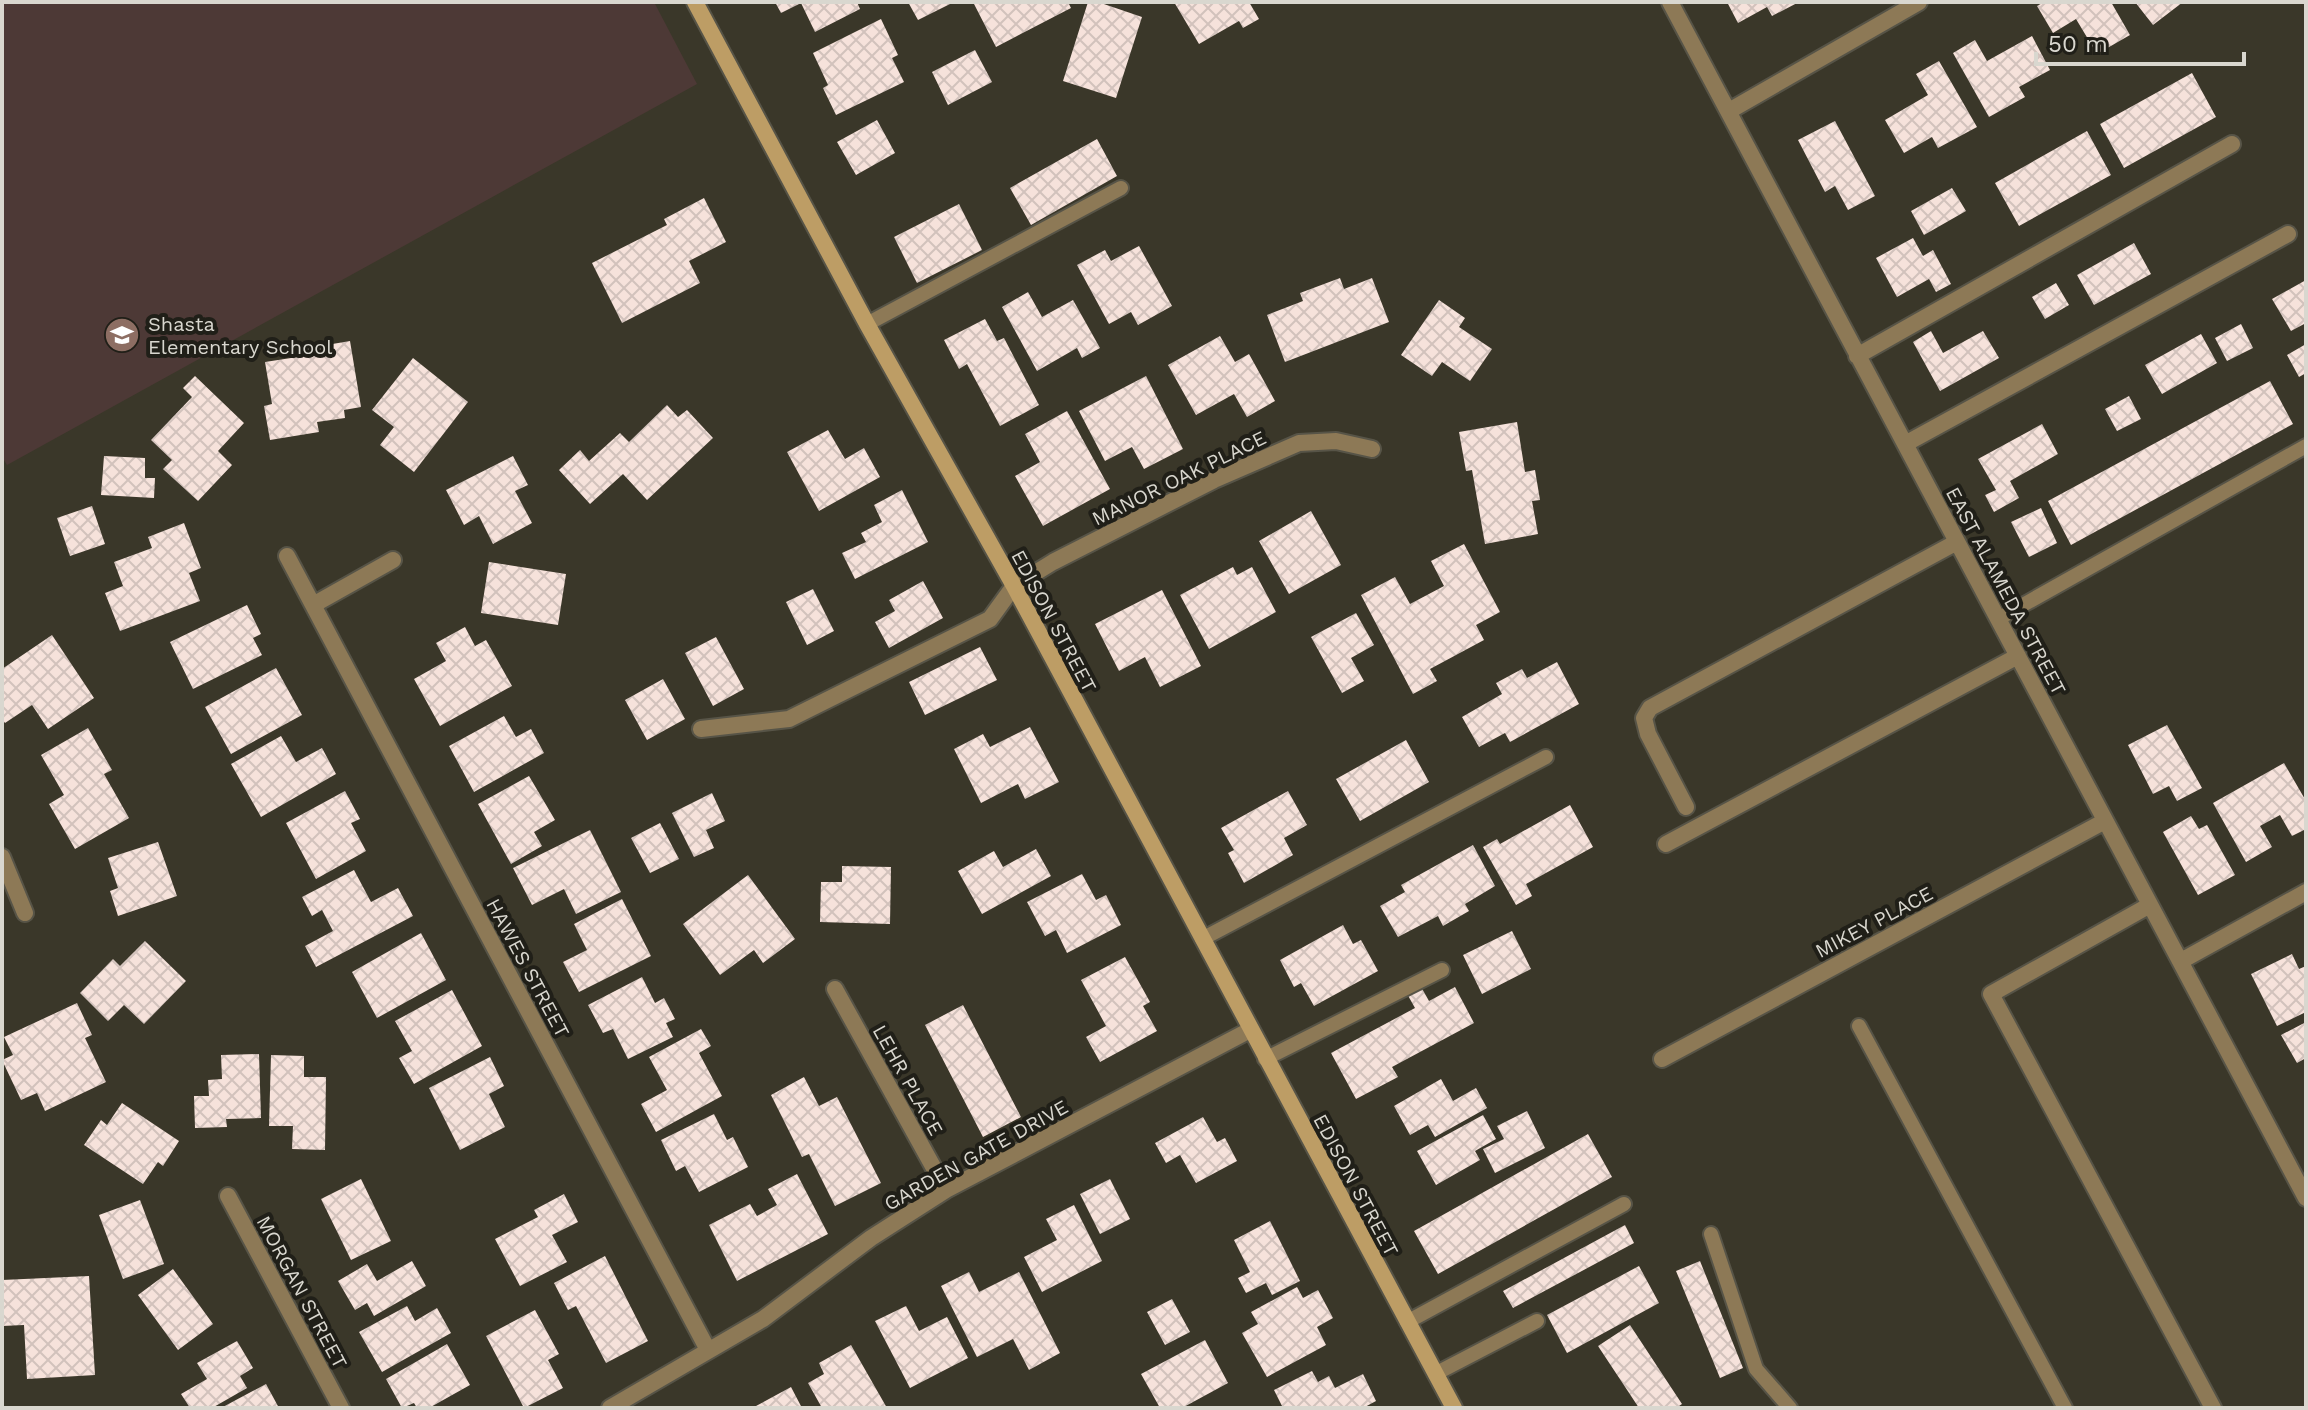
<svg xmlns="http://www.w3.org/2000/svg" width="2308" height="1410" viewBox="0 0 2308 1410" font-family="'Work Sans',sans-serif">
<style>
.education{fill:#4d3936}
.building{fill:url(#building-cross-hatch)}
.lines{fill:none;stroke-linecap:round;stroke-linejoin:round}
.lane-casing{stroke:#575447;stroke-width:18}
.street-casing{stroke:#575447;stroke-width:20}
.secondary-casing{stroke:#575447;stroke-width:20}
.lane{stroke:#8d7956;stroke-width:14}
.street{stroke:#8d7956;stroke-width:16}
.secondary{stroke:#bd9d65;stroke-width:16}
.labels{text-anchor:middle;stroke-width:8;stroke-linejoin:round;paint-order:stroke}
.poi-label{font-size:20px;fill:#d9d7cf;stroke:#201f18;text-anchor:start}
.street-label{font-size:20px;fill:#d9d7cf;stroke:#201f18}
</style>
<defs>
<pattern id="building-cross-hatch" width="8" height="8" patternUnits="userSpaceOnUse" patternTransform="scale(2)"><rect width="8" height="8" fill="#f6e2db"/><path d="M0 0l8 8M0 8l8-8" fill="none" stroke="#d2c2bc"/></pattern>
</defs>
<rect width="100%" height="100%" fill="#3a3729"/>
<!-- education -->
<path class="education" d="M2 2H654L697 84 7 465 2 457Z"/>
<!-- building -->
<path class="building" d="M775 2H857L860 9 815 32 801 3 781 13Z
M908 2H954L918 20Z
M973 2H1068L1071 8 996 47Z
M1088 2H1098L1142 17 1116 98 1063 81Z
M1174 2H1249L1259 19 1243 28 1239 21 1199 44Z
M1727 2H1799L1772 16 1767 7 1738 23Z
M2044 2H2111L2130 35 2097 54 2076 19 2053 33 2037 6Z
M2135 2H2183L2153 25Z
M881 19 898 55 892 58 904 82 836 115 823 88 828 85 813 53Z
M2032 36 2050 70 2019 87 2025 97 1989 117 1953 53 1975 40 1987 61Z
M975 50 992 82 948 105 932 72Z
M1939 61 1977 127 1938 148 1932 137 1904 153 1885 120 1928 95 1916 74Z
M2192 73 2216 117 2124 168 2100 124Z
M877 120 895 153 856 175 837 142Z
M1835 121 1875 196 1848 210 1835 186 1825 192 1798 140Z
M2087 131 2111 175 2019 226 1995 183Z
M1097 139 1117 176 1031 225 1010 188Z
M1952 188 1966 211 1924 235 1911 211Z
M704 198 726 242 689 261 700 283 622 323 592 263 667 225 664 219Z
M959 204 982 250 917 283 894 237Z
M1913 238 1923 256 1933 250 1951 284 1936 292 1929 279 1897 297 1876 258Z
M2134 243 2151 274 2094 305 2077 275Z
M1139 246 1172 306 1138 325 1131 312 1109 324 1077 265 1105 250 1111 261Z
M1340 278 1344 289 1372 278 1389 322 1285 362 1267 315 1303 301 1300 293Z
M2306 280V323L2291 331 2272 299Z
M2056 283 2069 305 2045 319 2032 297Z
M1028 292 1042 317 1073 300 1100 348 1082 358 1077 348 1037 371 1002 307Z
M1439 300 1465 318 1459 327 1492 349 1470 381 1442 362 1432 376 1401 355Z
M985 319 997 341 1004 338 1039 405 1000 426 967 364 959 369 944 340Z
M2241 324 2253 348 2227 361 2215 338Z
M1931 331 1943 353 1983 331 1999 358 1940 391 1913 342Z
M2201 334 2217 363 2162 394 2145 365Z
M1220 336 1235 362 1249 354 1275 401 1247 417 1234 394 1196 415 1168 365Z
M350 341 361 407 344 410 345 418 317 422 319 432 270 440 264 406 272 404 265 362 304 356 303 349Z
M2306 344V373L2299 377 2287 355Z
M413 358 468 402 414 472 380 445 394 427 372 410Z
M195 376 244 423 218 451 232 465 198 501 163 469 172 460 151 440 192 397 183 388Z
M1146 376 1183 449 1144 469 1132 447 1105 461 1079 411Z
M2270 381 2293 424 2071 545 2048 501Z
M2129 396 2141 419 2117 431 2105 409Z
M667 405 678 417 687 410 713 438 647 500 623 474 590 504 559 470 580 450 589 461 620 433 629 442Z
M1067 411 1110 489 1043 526 1015 476 1040 462 1025 434Z
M1517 422 1525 472 1535 470 1540 500 1532 501 1538 534 1485 544 1472 470 1466 471 1459 432Z
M2042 424 2058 454 2010 481 2019 498 1994 512 1985 495 1996 490 1978 459Z
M828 430 845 459 864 448 880 477 819 511 787 452Z
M104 456 145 458V478H155L154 498 101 495Z
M513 456 528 485 515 491 532 523 493 544 479 516 464 525 446 490Z
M902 490 928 542 855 579 842 553 866 542 861 533 882 522 874 505Z
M92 506 105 544 70 556 57 518Z
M2041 508 2057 543 2029 557 2011 522Z
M1311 511 1341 565 1289 594 1259 541Z
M184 523 201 568 189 573 200 601 120 631 105 593 123 586 114 562 152 548 148 537Z
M1464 544 1500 612 1476 625 1484 640 1430 669 1437 681 1413 694 1361 595 1395 577 1410 604 1444 586 1431 561Z
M489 562 566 574 558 625 481 613Z
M1233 567 1237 575 1252 567 1276 612 1209 649 1180 595Z
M923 581 943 618 889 648 875 622 895 611 889 600Z
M813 589 834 631 807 645 786 602Z
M1162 590 1201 666 1160 687 1145 657 1119 671 1095 624Z
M247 605 261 634 253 638 262 655 193 689 170 642Z
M1356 613 1374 645 1351 658 1364 681 1342 693 1311 637Z
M465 627 475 646 486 640 512 686 440 726 414 679 446 661 436 643Z
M52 635 94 698 48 729 32 705 5 723 2 719V669Z
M716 637 744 689 713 706 685 653Z
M980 647 997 680 925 715 909 682Z
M1557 662 1579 704 1510 742 1505 733 1479 747 1462 717 1502 694 1496 683 1522 669 1527 678Z
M276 668 302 715 231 754 205 707Z
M663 679 685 719 647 740 625 700Z
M504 716 516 737 531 729 544 753 474 792 449 746Z
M2167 725 2202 788 2177 801 2169 786 2153 794 2128 745Z
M1030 727 1059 782 1025 799 1018 784 981 803 954 749 983 734 990 747Z
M88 728 112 770 104 774 129 818 75 849 49 804 64 795 41 755Z
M281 736 296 762 322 748 336 774 261 817 231 764Z
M1406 740 1429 782 1360 821 1336 779Z
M2284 763 2306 801V829L2292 836 2280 815 2260 826 2272 847 2246 862 2213 803Z
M529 776 555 820 534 832 542 846 511 864 478 804Z
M345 791 360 819 351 823 366 851 316 879 286 823Z
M1288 791 1307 825 1284 838 1293 855 1244 883 1228 853 1234 850 1221 828Z
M712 793 725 821 706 830 714 848 694 857 672 813Z
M1570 805 1593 847 1526 884 1532 896 1516 905 1483 847 1497 839 1500 844Z
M2191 816 2199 829 2207 825 2235 875 2198 895 2163 832Z
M660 823 679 859 650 873 631 838Z
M590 830 621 892 576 914 564 889 532 905 513 868Z
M158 842 177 896 118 916 110 891 118 888 108 858Z
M1473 845 1495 886 1465 904 1469 911 1443 926 1438 916 1398 937 1380 906 1405 892 1401 885Z
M1036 849 1051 876 982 914 958 871 994 851 1003 867Z
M842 866 891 867 890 924 820 922 821 882H842Z
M354 870 371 902 398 888 413 916 316 967 305 946 333 931 322 910 312 916 302 897Z
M1082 874 1096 900 1106 895 1121 925 1067 953 1056 930 1045 936 1027 902Z
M748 875 795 939 763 963 754 950 720 975 683 924Z
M622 899 651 956 579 992 563 962 587 950 574 924Z
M1343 925 1353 944 1361 940 1378 971 1314 1006 1301 983 1294 987 1280 960Z
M1512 931 1531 969 1482 994 1463 955Z
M421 933 446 980 377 1018 352 972Z
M145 941 186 981 144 1024 124 1005 108 1021 80 993 113 959 120 966Z
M2292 954 2299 969 2306 966V1012L2277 1026 2251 974Z
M1125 957 1150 1002 1143 1006 1157 1031 1100 1062 1086 1037 1106 1026 1081 980Z
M642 977 655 1003 664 998 675 1019 666 1023 673 1037 628 1059 613 1029 603 1033 588 1005Z
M1420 985 1429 1001 1455 987 1474 1023 1392 1067 1398 1077 1356 1099 1331 1053 1415 1008 1406 992Z
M452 990 482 1046 414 1084 399 1058 412 1051 395 1021Z
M77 1003 92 1035 85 1038 106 1082 45 1111 37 1093 21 1100 2 1060 13 1055 4 1037Z
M963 1005 1021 1117 983 1137 925 1025Z
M2306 1022V1058L2297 1063 2281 1035Z
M701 1029 711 1046 699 1053 722 1096 656 1132 641 1104 667 1090 649 1057Z
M259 1054 261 1118 226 1119 227 1127 195 1128 194 1096H209L208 1080 222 1079 221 1055Z
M271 1055 304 1056V1077H326L325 1150 292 1149 293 1126H269Z
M490 1057 504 1086 489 1094 505 1127 460 1150 429 1088Z
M804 1077 819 1106 837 1097 881 1183 835 1206 809 1154 802 1157 771 1095Z
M1441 1079 1453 1101 1476 1088 1487 1108 1435 1137 1428 1125 1410 1135 1394 1106Z
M122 1103 179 1141 163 1166 158 1162 143 1184 84 1145 101 1120 107 1125Z
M1527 1111 1545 1148 1495 1173 1483 1149 1504 1139 1497 1126Z
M714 1114 727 1140 733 1137 748 1167 699 1192 685 1166 676 1171 661 1140Z
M1483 1115 1496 1139 1475 1151 1480 1160 1436 1185 1417 1151Z
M1203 1117 1217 1142 1225 1138 1237 1161 1196 1183 1180 1155 1166 1163 1155 1143Z
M1588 1134 1612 1177 1438 1274 1414 1231Z
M797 1174 828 1234 737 1281 709 1225 750 1204 757 1216 777 1205 768 1189Z
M361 1179 391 1241 351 1260 321 1199Z
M1110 1179 1130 1219 1100 1234 1080 1194Z
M564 1194 578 1222 552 1235 567 1262 520 1286 495 1239 538 1217 534 1210Z
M140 1200 164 1264 123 1279 99 1215Z
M1074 1205 1102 1261 1042 1292 1024 1257 1057 1240 1046 1219Z
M1270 1221 1300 1281 1272 1295 1266 1283 1246 1293 1238 1278 1250 1272 1234 1240Z
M1625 1225 1634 1243 1513 1308 1503 1291Z
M605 1256 648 1341 606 1363 576 1306 568 1310 554 1283Z
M412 1261 426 1286 374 1316 367 1303 355 1310 338 1281 367 1264 377 1281Z
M1700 1261 1743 1368 1720 1378 1676 1271Z
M1639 1266 1659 1303 1567 1353 1547 1315Z
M173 1269 213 1324 178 1350 138 1295Z
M969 1272 979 1292 1019 1272 1060 1353 1029 1370 1013 1339 977 1357 941 1286Z
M89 1276 95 1375 27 1379 24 1325 2 1326V1280Z
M1297 1287 1303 1298 1318 1290 1333 1318 1317 1327 1326 1345 1267 1377 1242 1333 1258 1324 1251 1312Z
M1172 1299 1190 1332 1165 1345 1147 1312Z
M407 1306 415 1321 437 1308 451 1333 382 1372 359 1332Z
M906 1306 919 1331 947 1317 968 1358 910 1388 875 1321Z
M535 1310 559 1354 548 1360 563 1388 524 1408 486 1336Z
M1630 1325 1682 1404 1676 1408H1639L1598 1346Z
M1205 1340 1228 1383 1182 1408H1160L1141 1374Z
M237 1341 253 1368 240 1376 247 1388 212 1408H190L181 1394 207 1379 197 1363Z
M447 1344 470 1385 429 1408H417L414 1403 402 1408 386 1379Z
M851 1345 887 1408H822L808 1383 824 1374 819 1363Z
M1312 1371 1318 1382 1329 1376 1335 1388 1363 1374 1376 1401 1363 1408H1283L1274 1390Z
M266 1384 279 1408H221Z
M791 1387 802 1408H757L756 1406Z"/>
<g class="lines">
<!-- lane casing -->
<g class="lane-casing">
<path id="lane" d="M867 324 1121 188
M1998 619 2306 446
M1202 939 1546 757
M1859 1026 2065 1408
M1265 1059 1442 970
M1711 1234 1756 1369 1790 1408
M1407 1322 1624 1204
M1435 1374 1537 1321"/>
</g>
<!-- street casing -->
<g class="street-casing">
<path id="street" d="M1670 2 2306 1198
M1729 111 1919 2
M1857 356 2232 144
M1905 444 2288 234
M287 556 708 1350
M313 605 393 560
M701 729 789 719 990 619 1014 586 1053 562 1214 480 1299 443 1336 441 1372 449
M1686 807 1648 734 1644 718 1650 708 1957 542
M1666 844 2018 656
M2 857 25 913
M2150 905 1991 994 2213 1408
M2181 961 2306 892
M835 989 946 1190
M1662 1059 2105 821
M228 1196 341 1408
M610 1408 763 1319 871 1238 946 1190 1250 1030"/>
</g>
<!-- secondary casing -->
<g class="secondary-casing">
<path id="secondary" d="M695 2 867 324 1014 586 1454 1408"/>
</g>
<!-- lane -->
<use href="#lane" class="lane"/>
<!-- street -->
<use href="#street" class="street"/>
<!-- secondary -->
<use href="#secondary" class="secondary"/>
</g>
<!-- icons -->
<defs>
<g id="school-disc" transform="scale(1.8)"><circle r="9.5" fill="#8d6e63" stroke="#201f18"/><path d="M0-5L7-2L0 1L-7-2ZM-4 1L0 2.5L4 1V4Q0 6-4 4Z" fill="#fff"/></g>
</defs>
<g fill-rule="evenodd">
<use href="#school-disc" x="122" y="335"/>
</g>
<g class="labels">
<!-- poi labels -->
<g class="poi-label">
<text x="148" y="331">Shasta<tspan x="148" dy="23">Elementary School</tspan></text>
</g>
<!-- street labels -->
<g class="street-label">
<text transform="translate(1179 478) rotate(-26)" y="7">MANOR OAK PLACE</text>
<text transform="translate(2006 591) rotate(62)" y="7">EAST ALAMEDA STREET</text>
<text transform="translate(1054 621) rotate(62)" y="7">EDISON STREET</text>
<text transform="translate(1874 922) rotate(-28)" y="7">MIKEY PLACE</text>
<text transform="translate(528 968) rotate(62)" y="7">HAWES STREET</text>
<text transform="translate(908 1080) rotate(61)" y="7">LEHR PLACE</text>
<text transform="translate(976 1155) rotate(-29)" y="7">GARDEN GATE DRIVE</text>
<text transform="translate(1356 1185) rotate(62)" y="7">EDISON STREET</text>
<text transform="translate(302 1292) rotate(62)" y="7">MORGAN STREET</text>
</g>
</g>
<!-- border -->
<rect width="2308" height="1410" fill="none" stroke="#d9d7cf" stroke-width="8"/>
<!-- scale -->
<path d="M2036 52v12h208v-12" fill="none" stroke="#d9d7cf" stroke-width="4"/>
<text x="2048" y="52" font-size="24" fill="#d9d7cf" stroke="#201f18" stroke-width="6" paint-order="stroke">50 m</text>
</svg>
